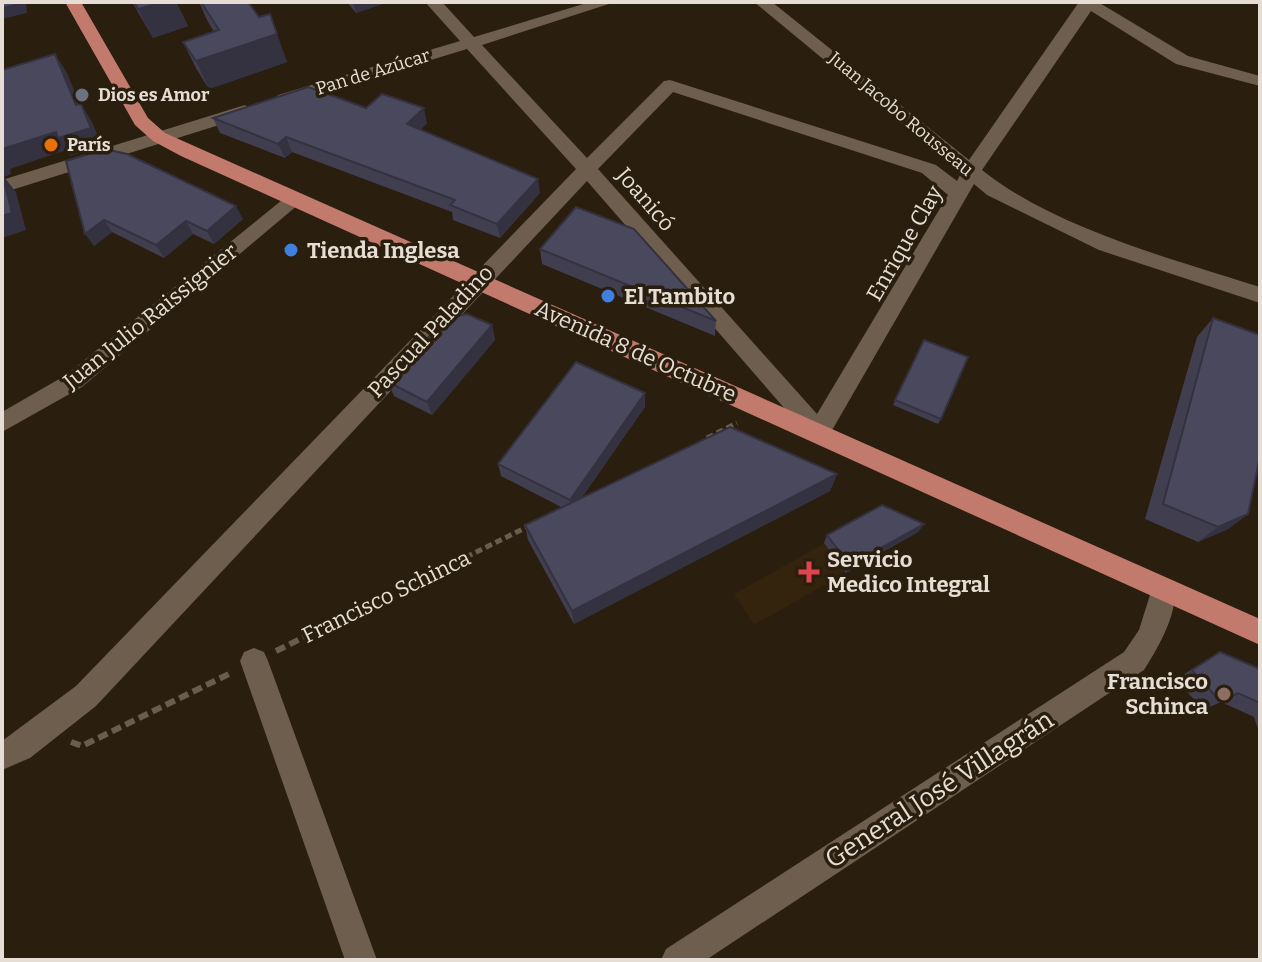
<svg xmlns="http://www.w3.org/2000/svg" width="1262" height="962" viewBox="0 0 1262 962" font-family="Bitter,serif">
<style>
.built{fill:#34230d}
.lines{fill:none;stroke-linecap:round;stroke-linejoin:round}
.path-far1{stroke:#685e50;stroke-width:5;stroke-dasharray:7 4;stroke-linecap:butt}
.path{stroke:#685e50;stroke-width:6;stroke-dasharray:10 5;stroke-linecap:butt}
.minor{fill:#6d5e4d;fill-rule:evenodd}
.major{fill:#c27a6c;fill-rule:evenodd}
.wall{fill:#403e4f}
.shaded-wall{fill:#343240}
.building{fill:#4a485c;stroke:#343240;stroke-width:2}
.worship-dot{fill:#6b7280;stroke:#2a1e0e;stroke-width:3}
.food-dot{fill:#e8710a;stroke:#2a1e0e;stroke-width:3}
.shop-dot{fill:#3f7fe0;stroke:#2a1e0e;stroke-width:3}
.health-dot{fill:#e0444e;stroke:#2a1e0e;stroke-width:3}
.education-dot{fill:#8d6e63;stroke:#2a1e0e;stroke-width:3}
.labels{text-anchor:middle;stroke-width:7;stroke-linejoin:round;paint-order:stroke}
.far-street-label{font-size:18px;fill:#e6ded4;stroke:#2a1e0e}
.far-poi-label{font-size:18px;font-weight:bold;fill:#e6ded4;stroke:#2a1e0e;text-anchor:start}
.street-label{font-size:22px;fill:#e6ded4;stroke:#2a1e0e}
.poi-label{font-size:22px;font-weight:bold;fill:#e6ded4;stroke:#2a1e0e;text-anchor:start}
.near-street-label{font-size:26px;fill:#e6ded4;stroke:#2a1e0e}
</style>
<rect width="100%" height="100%" fill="#2a1e0e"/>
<!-- built -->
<path class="built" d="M878 513 918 532 754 625 734 594Z"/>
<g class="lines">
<!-- path-far1 -->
<path class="path-far1" d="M707 438 737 423
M456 562 529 526"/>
<!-- path -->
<path class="path" d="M276 651 460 560
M71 742 82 746 231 673"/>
<!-- minor -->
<path class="minor" d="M425 2H442L474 37 590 2H615L482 45 587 158 664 81 670 80 936 165 957 181 961 173 754 2H772L969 160 1079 2H1098L1188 56 1260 76V86L1176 64 1091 11 982 170C1054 228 1172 259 1260 287V303L1099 250 987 195 974 184 827 439 819 442 811 439 587 181 96 706 30 758 2 770V741L76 686 576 169 467 49 290 103 284 104 275 99 278 95 460 41ZM673 92 922 173 948 195 817 414 598 169Z
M245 105 254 111 251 115 2 193V180Z
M292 192 299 194V204L82 387 2 432V412L66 375Z
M1163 578 1172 582C1183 606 1157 650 1144 670L706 960H661L666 949 1124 652 1139 630 1154 582Z
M254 648 264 652 268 661 377 960H345L240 661 244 652Z"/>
<!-- major -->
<path class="major" d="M65 2H81L148 118 165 133 1260 619V645L181 156 153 141 135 125Z"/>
</g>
<!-- wall -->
<path class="wall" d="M132 2H176L188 26 153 38Z
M199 2H248L287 62 209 89 197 70 183 42 214 32 207 20Z
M347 2H388L356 13Z
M366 108 427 123 420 130 540 193 500 238 453 220 452 212 292 152 285 158 220 133 213 118Z
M66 161 243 219 214 244 193 234 164 258 112 232 94 246Z
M540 249 716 321 715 336 542 264Z
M1213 318 1248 514 1228 529 1198 542 1145 519 1197 337Z
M492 325 495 340 432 415 394 396 388 382Z
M924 340 941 419 938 424 893 405Z
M645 393V407L582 497 837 474 830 491 574 624 528 540 525 525 561 507 501 476 498 464Z
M924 524 918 532 846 573 824 543 827 535Z
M1220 652 1260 669V735L1254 717 1221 702 1203 710 1176 679Z"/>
<!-- shaded-wall -->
<path class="shaded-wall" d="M21 2H26L27 13 2 19V8Z
M163 2H176L188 26 153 38 138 9Z
M353 2H388L356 13Z
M270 14 287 62 209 89 196 61Z
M55 54 67 73 88 124 76 105Z
M81 104 92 122 102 146 70 156 66 150 10 169 11 174 4 177 16 192 26 230 2 238V149Z
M424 108 427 123 411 139 407 124Z
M286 137 292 152 285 158 278 144Z
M538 179 540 193 500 238 497 224Z
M236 206 243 219 214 244 207 231Z
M104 220 112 232 94 246 85 234Z
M186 221 193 234 164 258 156 245Z
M492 325 495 340 432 415 427 402Z
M645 393V407L572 512 570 500Z
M837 474 830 491 574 624 572 611Z
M1248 514 1228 529 1198 542 1218 527Z
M924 524 918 532 846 573 850 565Z"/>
<!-- building -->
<path class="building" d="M2 2H21V4L2 8Z
M134 2H163L138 9Z
M201 2H248L259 17 270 14 277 34 196 61 183 42 219 30Z
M55 54 76 105 81 104 91 128 58 138 56 132 2 149V70Z
M308 87 366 108 382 94 424 108 407 124 538 179 497 224 450 205 455 200 286 137 278 144 213 118Z
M105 149 127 154 236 206 207 231 186 221 156 245 104 220 85 234 66 161Z
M2 174 12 213 2 216Z
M576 207 634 229 716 321 540 249Z
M467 314 492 325 427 402 388 382 446 318Z
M1213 318 1260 335V456L1248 514 1218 527 1163 504Z
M924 340 968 357 941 419 895 400Z
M576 362 645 393 570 500 498 464Z
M730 427 837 474 572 611 525 525Z
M882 505 924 524 850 565 827 535Z
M1220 652 1260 669V703L1238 693 1221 702 1192 670Z"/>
<!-- markers -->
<circle class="worship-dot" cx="82" cy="95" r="8"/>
<circle class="food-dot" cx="51" cy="145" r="8"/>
<g class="shop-dot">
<circle cx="291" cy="250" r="8"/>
<circle cx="608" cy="296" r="8"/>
</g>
<path class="health-dot" d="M805 560h8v8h8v8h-8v8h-8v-8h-8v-8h8z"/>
<circle class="education-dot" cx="1224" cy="694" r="8"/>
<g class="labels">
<!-- far-street labels -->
<g class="far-street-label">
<text transform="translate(373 72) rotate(-17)" y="6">Pan de Azúcar</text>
<text transform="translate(901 114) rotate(40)" y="6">Juan Jacobo Rousseau</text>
</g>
<!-- far-poi labels -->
<g class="far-poi-label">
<text x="98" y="101">Dios es Amor</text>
<text x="67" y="151">París</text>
</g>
<!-- street labels -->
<g class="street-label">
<text transform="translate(646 199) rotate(49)" y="8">Joanicó</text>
<text transform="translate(904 243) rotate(-60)" y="8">Enrique Clay</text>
<text transform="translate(150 316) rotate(-39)" y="8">Juan Julio Raissignier</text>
<text transform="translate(430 331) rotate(-47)" y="8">Pascual Paladino</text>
<text transform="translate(636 351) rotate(24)" y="8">Avenida 8 de Octubre</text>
<text transform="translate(386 596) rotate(-26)" y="8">Francisco Schinca</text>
</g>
<!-- poi labels -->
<g class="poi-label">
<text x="307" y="258">Tienda Inglesa</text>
<text x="624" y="304">El Tambito</text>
<text x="827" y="567">Servicio<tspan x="827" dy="25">Medico Integral</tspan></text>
<text x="1208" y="689" text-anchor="end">Francisco<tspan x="1208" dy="25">Schinca</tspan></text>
</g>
<!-- near-street labels -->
<g class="near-street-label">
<text transform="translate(939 789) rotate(-33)" y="9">General José Villagrán</text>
</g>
</g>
<!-- border -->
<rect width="1262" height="962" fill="none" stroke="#e6ded4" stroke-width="8"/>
</svg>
